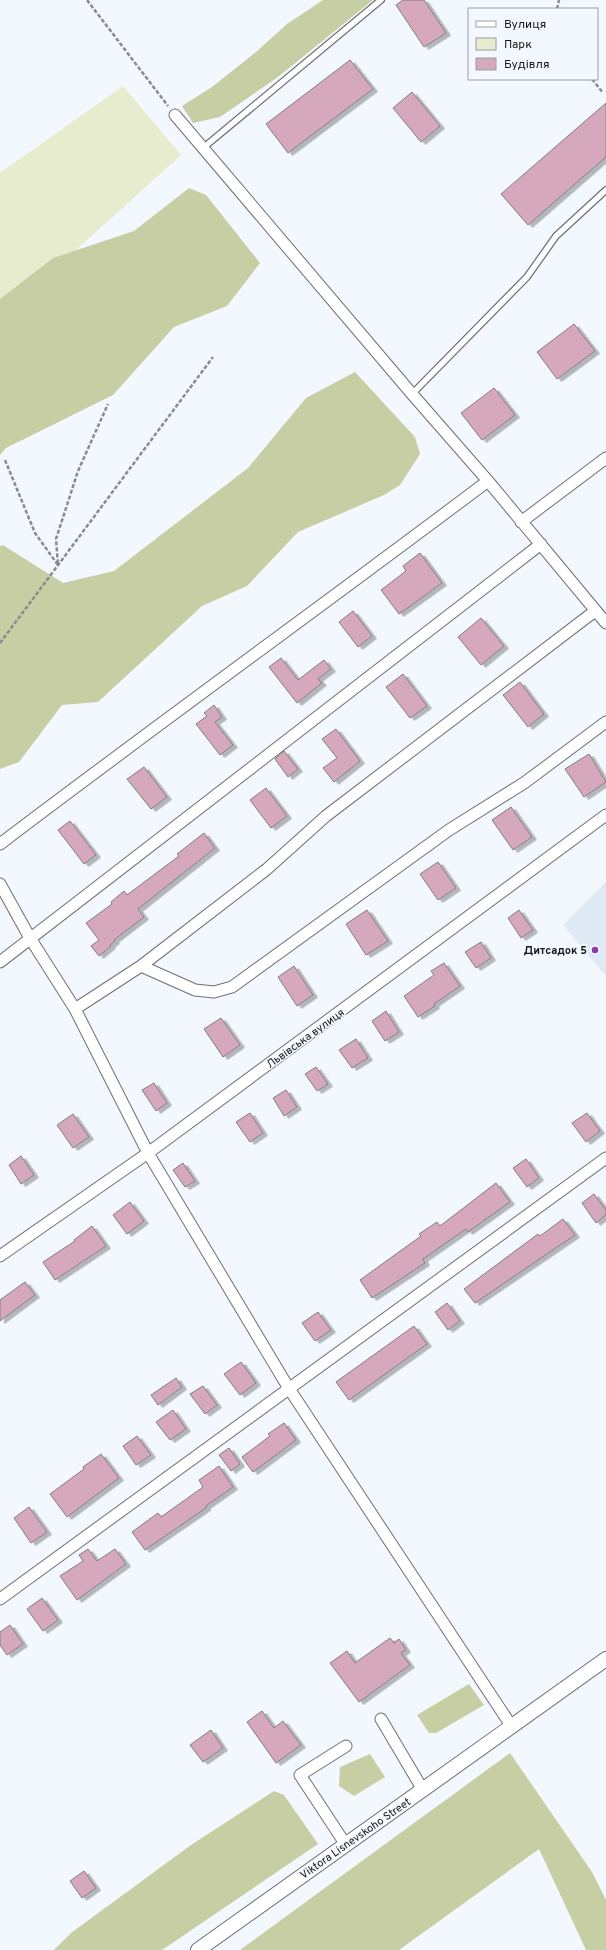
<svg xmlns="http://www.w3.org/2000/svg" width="606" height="1950" viewBox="0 0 606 1950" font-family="Overpass,sans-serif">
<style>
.built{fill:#dfeaf4}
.green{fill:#e7eccf}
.forest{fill:#c7cea4}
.building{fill:#d5a8bb;stroke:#837c7f;filter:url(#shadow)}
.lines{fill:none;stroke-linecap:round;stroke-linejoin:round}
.service-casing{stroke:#6c7176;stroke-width:8}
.minor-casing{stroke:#6c7176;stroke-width:13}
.tertiary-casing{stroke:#6c7176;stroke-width:16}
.path{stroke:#888c90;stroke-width:2.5;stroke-dasharray:4 2;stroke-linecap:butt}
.service{stroke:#fff;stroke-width:5.5}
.minor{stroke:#fff;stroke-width:11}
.tertiary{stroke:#fff;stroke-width:14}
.poi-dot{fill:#8b39a8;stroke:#f3f8fe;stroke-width:1.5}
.labels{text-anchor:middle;stroke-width:3;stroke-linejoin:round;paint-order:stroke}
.poi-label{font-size:11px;font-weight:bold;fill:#141617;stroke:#f3f8fe;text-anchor:end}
.street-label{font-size:11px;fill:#141617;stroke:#f3f8fe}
</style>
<defs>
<filter id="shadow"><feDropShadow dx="4.5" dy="2.5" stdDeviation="0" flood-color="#0004"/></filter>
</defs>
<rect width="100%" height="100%" fill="#f3f8fe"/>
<!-- built -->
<path class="built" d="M606 882V976L563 925Z"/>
<!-- green -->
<path class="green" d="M123 86 181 155 0 319V173Z"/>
<!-- forest -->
<path class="forest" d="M323 0H373L278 77 220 117 193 123 182 106 212 87 256 52 287 24Z
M189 188 206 195 260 263 227 306 174 327 113 395 6 448 0 455V299L53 258 134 231Z
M355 372 415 437 420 454 400 485 384 495 298 532 247 586 202 606 98 702 62 705 19 762 0 769V546L3 545 63 583 114 571 248 468 306 398Z
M469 1684 484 1705 436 1733H429L417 1715Z
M510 1753 592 1872 606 1900V1950H586L539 1849 399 1950H240Z
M370 1754 385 1777 354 1796 339 1786 340 1767Z
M274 1791 284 1795 318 1844 162 1950H54L71 1933 191 1845Z"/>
<!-- building -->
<path class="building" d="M403 0H424L446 33 424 47 396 5Z
M350 60 373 89 288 153 266 124Z
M412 92 440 126 421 142 393 108Z
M606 103V157L528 225 501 194Z
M574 324 595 351 557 379 537 352Z
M494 388 515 415 482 440 461 413Z
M420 553 442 583 399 614 381 590 406 571 403 566Z
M353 611 372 636 358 647 339 622Z
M481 618 504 646 481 665 458 637Z
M281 658 298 680 324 660 331 669 318 679 322 683 297 703 269 667Z
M403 674 427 706 410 718 386 687Z
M520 682 544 714 528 727 503 695Z
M214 705 222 717 215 722 233 745 220 755 196 724 207 716 204 713Z
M336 729 360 761 334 782 323 768 337 758 322 739Z
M284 751 298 769 288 777 275 759Z
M589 754 606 782 584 797 565 769Z
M144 767 167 797 151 809 127 779Z
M266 788 287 816 271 828 250 800Z
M511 807 532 837 513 850 492 820Z
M70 821 96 855 84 864 58 830Z
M204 833 215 848 138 909 144 917 114 940 115 941 110 945 111 946 99 956 91 946 99 940 86 923 112 904 111 902 124 891 127 895 179 856 177 854Z
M438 862 456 888 438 900 420 874Z
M367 910 388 941 366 955 346 924Z
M519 910 533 930 521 938 508 918Z
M481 942 491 958 476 968 465 952Z
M444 963 460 986 434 1004 435 1006 418 1017 404 996 434 975 431 971Z
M294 966 313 995 297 1006 278 977Z
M386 1011 399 1032 385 1041 372 1021Z
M221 1018 240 1045 223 1057 204 1029Z
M356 1039 368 1058 352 1068 339 1050Z
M316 1067 328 1084 317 1091 305 1074Z
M154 1083 167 1103 156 1111 142 1090Z
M286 1090 297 1107 284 1116 273 1098Z
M250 1113 263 1133 250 1142 236 1122Z
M587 1113 600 1131 586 1142 572 1123Z
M73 1114 89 1137 73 1148 57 1125Z
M21 1156 34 1175 21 1184 9 1165Z
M526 1159 539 1178 527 1187 513 1168Z
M183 1163 195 1181 185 1187 173 1170Z
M496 1183 510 1202 468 1232 466 1229 423 1259 425 1263 372 1298 360 1280 421 1236 419 1234 437 1222 440 1226Z
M594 1194 606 1210V1215L596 1223 582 1203Z
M130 1202 144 1221 127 1234 113 1215Z
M563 1219 575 1235 475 1303 464 1289 538 1234 540 1236Z
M92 1226 106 1246 55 1280 43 1262 75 1241 74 1240Z
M25 1282 35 1295 0 1321V1300Z
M447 1303 460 1321 448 1330 435 1312Z
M318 1312 331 1330 315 1341 302 1323Z
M414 1326 427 1344 349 1400 336 1382Z
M241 1362 256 1383 240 1395 224 1374Z
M176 1378 182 1387 158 1405 151 1395Z
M203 1386 217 1405 205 1414 190 1394Z
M173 1410 186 1429 170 1440 156 1422Z
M284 1423 296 1440 253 1472 242 1457 270 1436 268 1434Z
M137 1436 151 1455 136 1465 123 1446Z
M229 1448 240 1464 231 1471 219 1455Z
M101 1454 119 1478 67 1517 50 1494 84 1469 83 1467Z
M219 1466 233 1487 206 1506V1508L145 1550 132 1532 158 1513 161 1517 203 1487 199 1480Z
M29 1507 47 1532 31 1543 14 1518Z
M88 1549 97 1561 115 1549 126 1564 77 1600 60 1576 83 1561 79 1555Z
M42 1598 58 1620 43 1631 27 1609Z
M10 1625 23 1644 7 1655 0 1645V1632Z
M390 1638 394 1643 399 1639 406 1650 401 1653 410 1665 359 1702 330 1663 347 1651 355 1663Z
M262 1711 274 1728 283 1721 301 1745 276 1763 247 1722Z
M211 1730 223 1748 203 1762 190 1745Z
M84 1871 96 1888 82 1898 70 1881Z"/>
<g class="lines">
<!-- service casing -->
<g class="service-casing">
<path id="service" d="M203 148 381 0
M412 394 527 277 556 236 606 190"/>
</g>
<!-- minor casing -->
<g class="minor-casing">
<path id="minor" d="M175 115 412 394 488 481 606 623
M521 522 606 458
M0 844C162 721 326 603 488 481
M0 884 30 938 75 1009 148 1153 288 1387 512 1727
M0 962 541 544
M141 966 195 990 214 992 232 987 449 830 524 783 606 722
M75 1009 141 966 267 869 326 816 595 611
M0 1256 148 1153 606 815
M0 1599 606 1158
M381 1719 423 1790
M346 1746 300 1775 346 1845"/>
</g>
<!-- tertiary casing -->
<g class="tertiary-casing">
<path id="tertiary" d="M198 1950 606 1659"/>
</g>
<!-- path -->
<path class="path" d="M87 0 168 106
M557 9 559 0
M592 79 603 93
M5 460 35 533 58 565 56 539 78 471 108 404
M0 643 213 357"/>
<!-- service -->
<use href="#service" class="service"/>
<!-- minor -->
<use href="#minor" class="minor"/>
<!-- tertiary -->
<use href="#tertiary" class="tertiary"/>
</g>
<!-- markers -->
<circle class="poi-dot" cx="595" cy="950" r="4"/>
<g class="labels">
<!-- poi labels -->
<g class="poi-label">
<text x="587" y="954">Дитсадок 5</text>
</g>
<!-- street labels -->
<g class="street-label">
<text transform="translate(305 1038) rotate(-36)" y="4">Львівська вулиця</text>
<text transform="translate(355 1838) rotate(-35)" y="4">Viktora Lisnevskoho Street</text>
</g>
</g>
<!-- legend -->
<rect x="468" y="8" width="130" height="72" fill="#f3f8fe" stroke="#9a9ea2"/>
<rect x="476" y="21" width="20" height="6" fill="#ffffff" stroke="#9a9ea2"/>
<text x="504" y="28" font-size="12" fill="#141617">Вулиця</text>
<rect x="476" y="38" width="20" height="12" fill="#e7eccf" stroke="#9a9ea2"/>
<text x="504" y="48" font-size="12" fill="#141617">Парк</text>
<rect x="476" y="58" width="20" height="12" fill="#d5a8bb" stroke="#9a9ea2"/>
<text x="504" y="68" font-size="12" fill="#141617">Будівля</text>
</svg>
